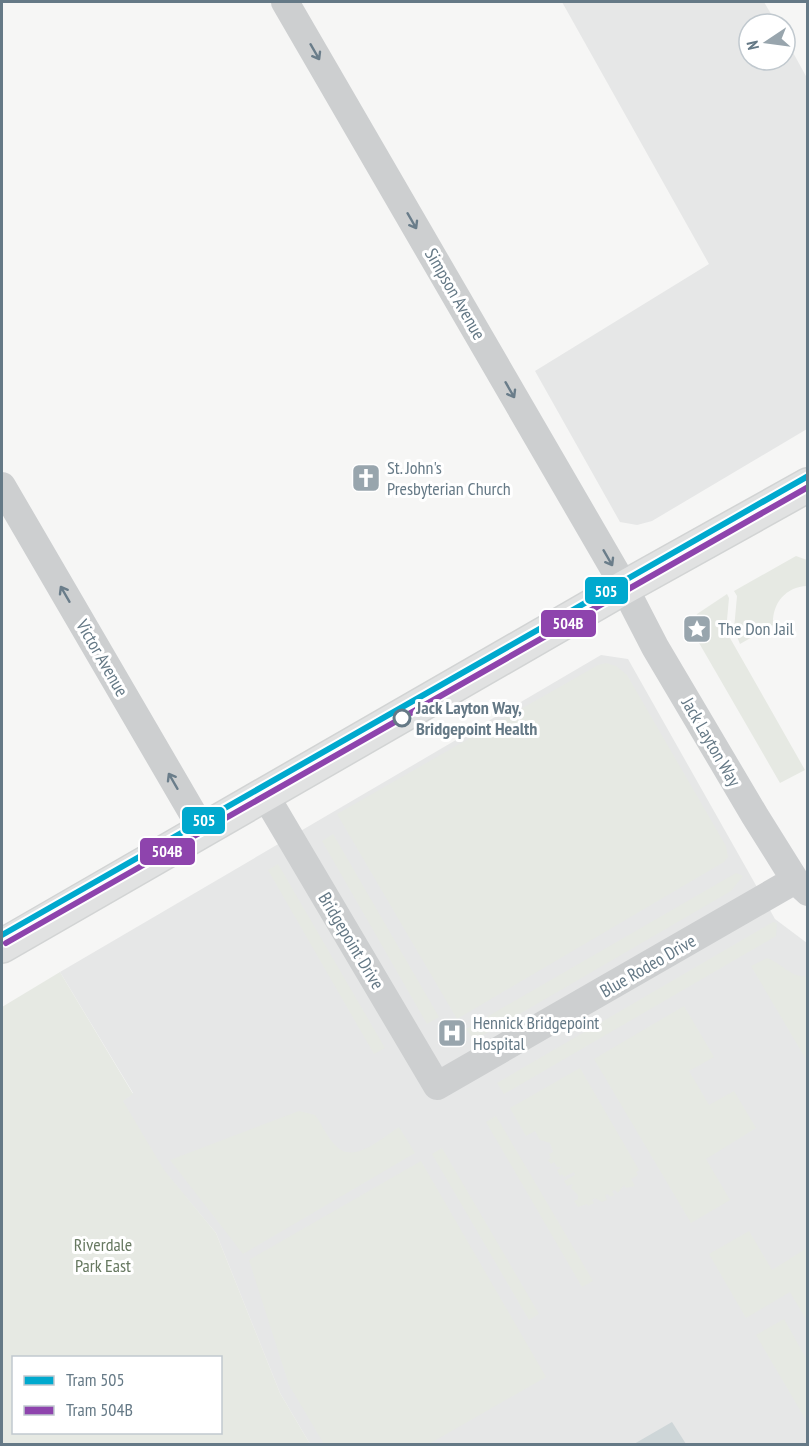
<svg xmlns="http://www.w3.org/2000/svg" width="809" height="1446" viewBox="0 0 809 1446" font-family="'PT Sans Narrow',sans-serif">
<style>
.built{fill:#e6e7e7}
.green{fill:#e6e9e3;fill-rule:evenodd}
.water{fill:#ced6d8}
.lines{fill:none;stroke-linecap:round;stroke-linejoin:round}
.secondary-casing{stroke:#d2d4d4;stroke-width:36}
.street{stroke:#cdcfd0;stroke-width:28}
.secondary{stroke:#e1e2e2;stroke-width:33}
.tram-1-casing{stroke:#fff;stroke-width:10}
.tram-2-casing{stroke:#fff;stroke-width:10}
.tram-1{stroke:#00a9ce;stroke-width:6}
.tram-2{stroke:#8e44ad;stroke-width:6}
.oneway{stroke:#6a7d8a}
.stop-dot{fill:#fff;stroke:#657986;stroke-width:3}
.labels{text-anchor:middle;stroke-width:6;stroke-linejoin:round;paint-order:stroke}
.street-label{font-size:18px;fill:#657986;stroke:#fff}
.poi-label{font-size:18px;fill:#657986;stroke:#fff;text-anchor:start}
.stop-label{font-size:18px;font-weight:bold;fill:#657986;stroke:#fff;text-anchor:start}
.park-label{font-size:18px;fill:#667860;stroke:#fff}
.line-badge{stroke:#fff;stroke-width:2}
.badge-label{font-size:16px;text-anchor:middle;font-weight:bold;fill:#fff}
</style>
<rect width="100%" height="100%" fill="#f6f6f5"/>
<!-- built -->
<path class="built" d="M562 2H764L777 24H749V60H785V38L807 78V429L652 521 637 525 620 522 535 371 709 264Z
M601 655 628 659 775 919 807 943V1444H310L280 1393 216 1233 163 1170 122 1101 133 1093 60 972Z"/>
<!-- green -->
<path class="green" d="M796 556 807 560V586C785 587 772 604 773 625L740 644 734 629 737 596 734 591Z
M727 594 729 598 726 631 805 770 780 783 695 636 692 625 697 614Z
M606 663 616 666 627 675 726 846 728 857 724 862 457 1019 337 814 598 665Z
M333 834 439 1017 427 1024 322 841Z
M278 864 385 1048 374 1054 268 870Z
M736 873 743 876 731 891 480 1037 473 1039 466 1029Z
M773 922 777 923 776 936 504 1094 497 1083Z
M767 958C781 963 793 979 807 976V1061L751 966Z
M60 972 133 1094 123 1101 164 1170 216 1233 280 1393 310 1444H2V1007ZM14 1358H220V1432H14Z
M684 1006 714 1057 689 1071 709 1105 734 1091 756 1128 706 1159 730 1200 691 1223 594 1059Z
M580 1068 639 1170 636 1172 638 1175 631 1179 635 1186 626 1188 624 1185 618 1193 615 1190 612 1191 614 1195 610 1197 608 1194 605 1195 607 1200 602 1202 595 1198 592 1200 594 1203 588 1206 587 1204 578 1207 574 1201 578 1199V1195L571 1188 573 1184 567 1186 564 1181 575 1175 574 1172 564 1177 562 1174 560 1176 557 1170 562 1167H557L554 1162 551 1164 548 1160 551 1158 549 1154 553 1152 550 1143 540 1140 535 1131 526 1136 510 1108Z
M299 1111 315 1115C322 1124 327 1138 336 1146 354 1165 383 1137 399 1127L415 1153 243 1254 170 1160Z
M496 1116 593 1281 582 1287 486 1122Z
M442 1148 539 1314 529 1320 432 1154Z
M421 1161 546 1377 429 1444H324L289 1385 249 1260Z
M749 1231 772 1270 807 1248V1321L790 1292 746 1318 709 1254Z
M784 1319 807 1360V1422L756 1335Z"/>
<!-- water -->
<path class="water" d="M672 1422 686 1444H634Z"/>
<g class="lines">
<!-- secondary casing -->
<g class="secondary-casing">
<path id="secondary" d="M2 946 625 587 808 485"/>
</g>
<!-- street -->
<path class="street" d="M285 2 621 581 655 647 755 816 795 880 808 892
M2 486 203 831
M265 795 437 1086 795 880"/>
<!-- secondary -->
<use href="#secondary" class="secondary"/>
<!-- tram-1 casing -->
<g class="tram-1-casing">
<path id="tram-1" d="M2 935 808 476"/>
</g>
<!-- tram-2 casing -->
<g class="tram-2-casing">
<path id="tram-2" d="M6 943 808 487"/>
</g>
<!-- tram-1 -->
<use href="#tram-1" class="tram-1"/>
<!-- tram-2 -->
<use href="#tram-2" class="tram-2"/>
</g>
<!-- one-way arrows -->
<defs><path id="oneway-shaft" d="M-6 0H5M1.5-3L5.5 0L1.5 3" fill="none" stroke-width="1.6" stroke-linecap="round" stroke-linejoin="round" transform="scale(1.5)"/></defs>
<g class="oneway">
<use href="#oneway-shaft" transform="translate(315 52) rotate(60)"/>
<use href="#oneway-shaft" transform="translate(412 221) rotate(60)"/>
<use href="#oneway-shaft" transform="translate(510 390) rotate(60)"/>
<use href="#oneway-shaft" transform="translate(608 558) rotate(60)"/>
<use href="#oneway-shaft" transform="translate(65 594) rotate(-120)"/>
<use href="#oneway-shaft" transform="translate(173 781) rotate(-120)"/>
</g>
<!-- icons -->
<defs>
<g id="church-square" transform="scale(1.5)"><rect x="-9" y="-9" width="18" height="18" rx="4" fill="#98a5ad" stroke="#fff"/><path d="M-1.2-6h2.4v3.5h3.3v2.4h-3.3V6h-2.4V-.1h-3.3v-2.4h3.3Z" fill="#fff"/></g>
<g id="sight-square" transform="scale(1.5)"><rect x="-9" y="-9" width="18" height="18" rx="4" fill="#98a5ad" stroke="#fff"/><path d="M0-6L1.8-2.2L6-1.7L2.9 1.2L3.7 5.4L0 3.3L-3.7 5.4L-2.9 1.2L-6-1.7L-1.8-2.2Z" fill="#fff"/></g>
<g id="hospital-square" transform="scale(1.5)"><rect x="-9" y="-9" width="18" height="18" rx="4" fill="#98a5ad" stroke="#fff"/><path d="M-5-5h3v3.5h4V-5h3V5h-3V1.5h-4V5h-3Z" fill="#fff"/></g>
</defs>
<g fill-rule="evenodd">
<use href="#church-square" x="366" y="478"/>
<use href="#sight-square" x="697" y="629"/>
<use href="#hospital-square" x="452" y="1033"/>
</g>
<!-- markers -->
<circle class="stop-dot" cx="402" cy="718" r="8"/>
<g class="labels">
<!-- street labels -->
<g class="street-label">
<text transform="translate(455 294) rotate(60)" y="6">Simpson Avenue</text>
<text transform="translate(102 658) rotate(60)" y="6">Victor Avenue</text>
<text transform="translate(711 742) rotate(60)" y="6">Jack Layton Way</text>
<text transform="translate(351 941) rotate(59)" y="6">Bridgepoint Drive</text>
<text transform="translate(648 966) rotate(-30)" y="6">Blue Rodeo Drive</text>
</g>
<!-- poi labels -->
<g class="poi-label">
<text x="387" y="474">St. John's<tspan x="387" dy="21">Presbyterian Church</tspan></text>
<text x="718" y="635">The Don Jail</text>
<text x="473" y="1029">Hennick Bridgepoint<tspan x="473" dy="21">Hospital</tspan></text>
</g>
<!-- stop labels -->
<g class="stop-label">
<text x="416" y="714">Jack Layton Way,<tspan x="416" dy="21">Bridgepoint Health</tspan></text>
</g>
<!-- park labels -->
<g class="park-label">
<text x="103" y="1251">Riverdale<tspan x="103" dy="21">Park East</tspan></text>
</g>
</g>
<g class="line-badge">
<rect x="584" y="576" width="45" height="29" rx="6" fill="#00a9ce"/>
<rect x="540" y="609" width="57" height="29" rx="6" fill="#8e44ad"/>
<rect x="181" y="806" width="45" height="29" rx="6" fill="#00a9ce"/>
<rect x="139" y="837" width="57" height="29" rx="6" fill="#8e44ad"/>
</g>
<g class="badge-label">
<text x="606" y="597">505</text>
<text x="568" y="629">504B</text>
<text x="204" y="826">505</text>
<text x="167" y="857">504B</text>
</g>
<!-- border -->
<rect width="809" height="1446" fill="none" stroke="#657986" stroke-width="6"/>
<!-- legend -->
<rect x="12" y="1356" width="210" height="78" fill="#ffffff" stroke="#c1c9cf" stroke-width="1.5"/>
<rect x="24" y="1376" width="30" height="9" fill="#00a9ce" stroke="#c1c9cf" stroke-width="1.5"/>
<text x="66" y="1386" font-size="18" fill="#657986">Tram 505</text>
<rect x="24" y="1406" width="30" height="9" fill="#8e44ad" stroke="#c1c9cf" stroke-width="1.5"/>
<text x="66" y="1416" font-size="18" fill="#657986">Tram 504B</text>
<!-- north arrow -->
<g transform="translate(767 42) rotate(257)"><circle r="28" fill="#ffffff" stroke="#c1c9cf" stroke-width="1.5"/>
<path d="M0-4.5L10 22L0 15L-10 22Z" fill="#98a5ad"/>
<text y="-9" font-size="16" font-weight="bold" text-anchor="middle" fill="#657986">N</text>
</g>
</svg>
